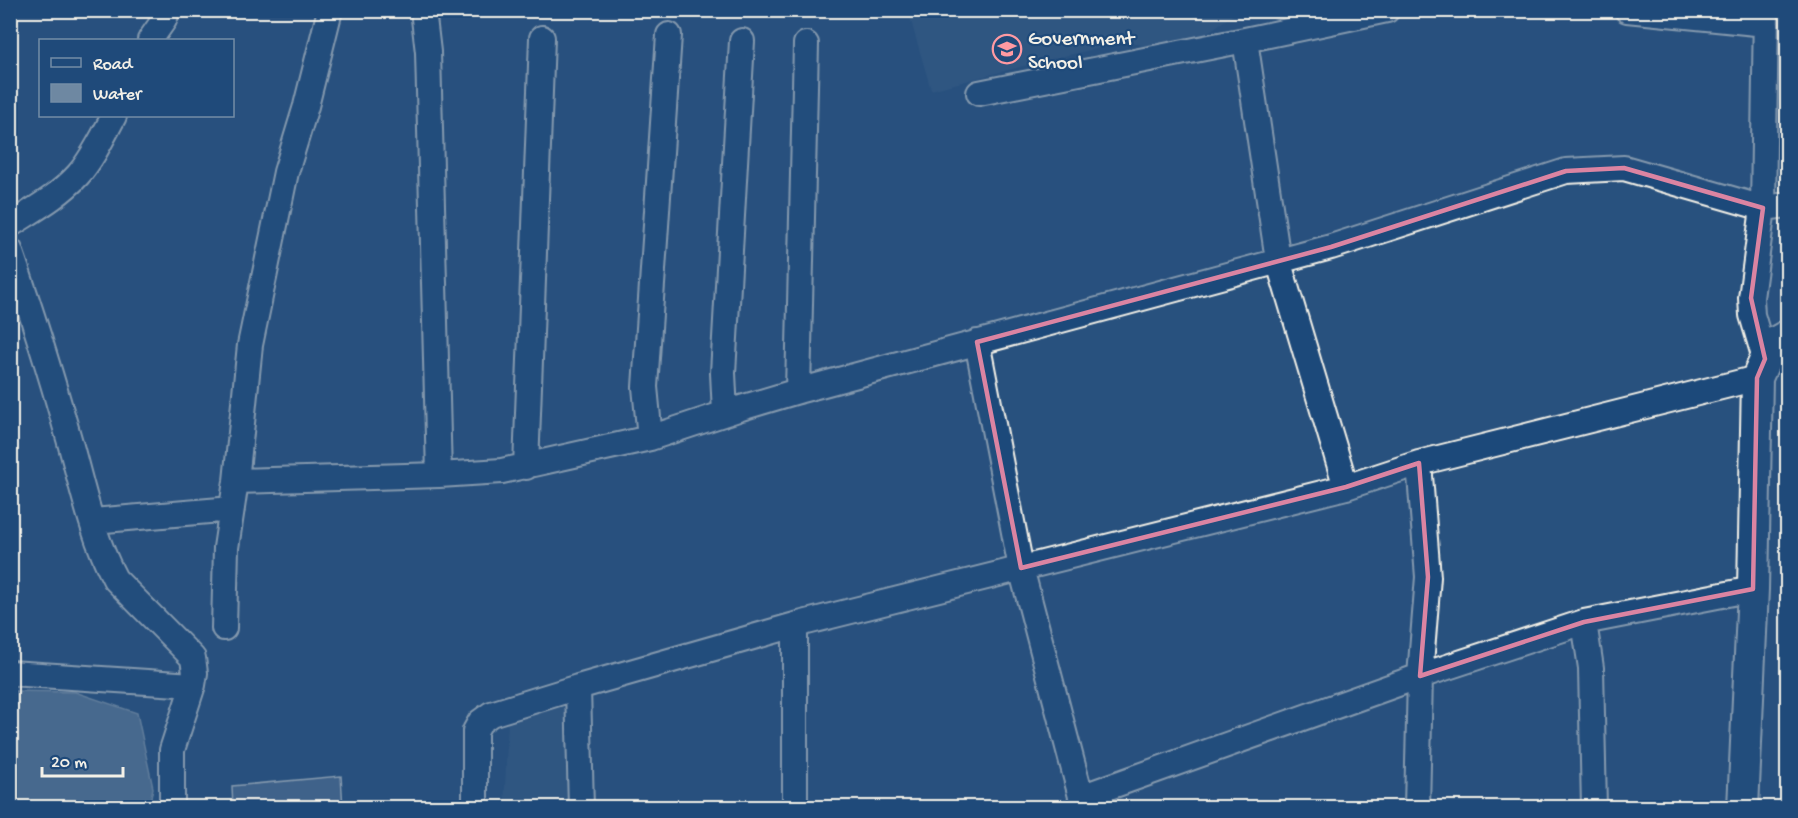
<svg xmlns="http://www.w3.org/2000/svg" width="1798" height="818" viewBox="0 0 1798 818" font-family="'Gochi Hand',sans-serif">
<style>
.built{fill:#375d86}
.water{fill:#6e88a2;stroke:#a4b2be;stroke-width:1.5}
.building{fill:#5b7899;stroke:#f4f1e8;stroke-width:1.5}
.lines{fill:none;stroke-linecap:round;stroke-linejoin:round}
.minor-casing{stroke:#f4f1e8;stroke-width:28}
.tertiary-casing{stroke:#f4f1e8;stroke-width:34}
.minor{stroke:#1f4a7a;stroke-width:24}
.tertiary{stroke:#1f4a7a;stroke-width:30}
.marked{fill:none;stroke:#db84a2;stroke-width:4.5;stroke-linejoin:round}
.labels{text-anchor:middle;stroke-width:4.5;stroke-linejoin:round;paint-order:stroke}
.poi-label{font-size:21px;fill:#f4f1e8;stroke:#1f4a7a;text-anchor:start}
</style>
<rect width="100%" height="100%" fill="#28517e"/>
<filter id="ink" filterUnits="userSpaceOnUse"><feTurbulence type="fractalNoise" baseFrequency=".0167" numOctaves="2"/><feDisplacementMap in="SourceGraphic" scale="12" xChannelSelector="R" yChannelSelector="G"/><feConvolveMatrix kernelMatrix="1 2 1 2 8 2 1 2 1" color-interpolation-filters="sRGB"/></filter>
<g filter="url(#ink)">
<!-- built -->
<path class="built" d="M908 11H1244L1234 14 1173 57 1130 41 1051 59 931 90Z
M572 696V807L504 808 508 718Z"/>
<!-- water -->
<path class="water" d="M11 691 75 692 137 713 153 788 149 807H11Z"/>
<!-- building -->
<path class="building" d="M341 776 343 808H233L232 786Z"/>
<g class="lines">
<!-- minor casing -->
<g class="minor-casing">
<path id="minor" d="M423 10 428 52 439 475
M1627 10 1766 24
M150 40 164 20 168 10
M979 93 1245 40
M10 225C33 210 59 196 78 175 93 158 103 136 114 116
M10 250C32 313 51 375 69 439 82 485 92 536 115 579L193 658 195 673 193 685 172 750V808
M977 342 1021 568 1084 808
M1765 359 1752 315 1751 298 1763 208 1766 10
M798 391 806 44
M725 413 723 373 742 41
M650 438 645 387 669 35
M526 467 542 38
M236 481 439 475 502 471 650 438 741 408 798 391 1331 247 1566 171 1624 168 1763 208 1788 205
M1346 487 1278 260 1245 40 1387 10
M93 521 232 509
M1584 622 1591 668 1594 808
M224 628 226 548 236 481 250 345 286 172 306 106 330 10
M10 673 193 685
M1081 797 1420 676 1584 622 1753 589
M475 808V731L480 722 491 714 578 687
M581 808 578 687 795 625 1346 487 1419 463 1757 378
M795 808V625
M1417 808 1420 676 1428 577 1419 463"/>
</g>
<!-- tertiary casing -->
<g class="tertiary-casing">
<path id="tertiary" d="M1743 808 1753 589 1757 378 1772 344 1788 335"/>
</g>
<!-- minor -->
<use href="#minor" class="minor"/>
<!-- tertiary -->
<use href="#tertiary" class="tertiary"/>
</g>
</g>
<!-- marked area -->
<path d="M0 0H1798V818H0ZM1624 168 1763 208 1751 298 1765 359 1757 378 1753 589 1584 622 1420 676 1428 577 1419 463 1346 487 1021 568 977 342 1331 247 1566 171Z" fill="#28517e" fill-opacity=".55" fill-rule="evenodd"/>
<path class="marked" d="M1624 168 1763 208 1751 298 1765 359 1757 378 1753 589 1584 622 1420 676 1428 577 1419 463 1346 487 1021 568 977 342 1331 247 1566 171Z"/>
<!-- icons -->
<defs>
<g id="school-ring" transform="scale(1.5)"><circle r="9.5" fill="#1f4a7a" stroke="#ff9aa2" stroke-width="1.5"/><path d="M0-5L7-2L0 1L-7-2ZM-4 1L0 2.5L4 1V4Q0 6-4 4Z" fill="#ff9aa2"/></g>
</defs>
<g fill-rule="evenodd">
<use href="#school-ring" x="1007" y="49"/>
</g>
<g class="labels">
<!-- poi labels -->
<g class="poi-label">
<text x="1028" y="44">Government<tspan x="1028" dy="24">School</tspan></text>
</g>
</g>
<!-- margin -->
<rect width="1798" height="818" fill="none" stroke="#1f4a7a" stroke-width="36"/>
<rect x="18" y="18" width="1762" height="782" fill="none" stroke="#f4f1e8" stroke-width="2" filter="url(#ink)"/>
<!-- legend -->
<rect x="39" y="39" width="195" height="78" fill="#1f4a7a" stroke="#748da6" stroke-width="1.5"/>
<rect x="51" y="58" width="30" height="9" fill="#1f4a7a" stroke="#748da6" stroke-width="1.5"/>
<text x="93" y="69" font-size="18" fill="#f4f1e8">Road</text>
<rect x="51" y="84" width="30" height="18" fill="#6e88a2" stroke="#748da6" stroke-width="1.5"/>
<text x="93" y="99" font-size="18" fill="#f4f1e8">Water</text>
<!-- scale -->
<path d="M42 767v9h81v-9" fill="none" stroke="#f4f1e8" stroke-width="3"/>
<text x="51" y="767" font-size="18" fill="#f4f1e8" stroke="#1f4a7a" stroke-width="4.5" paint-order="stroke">20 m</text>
</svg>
